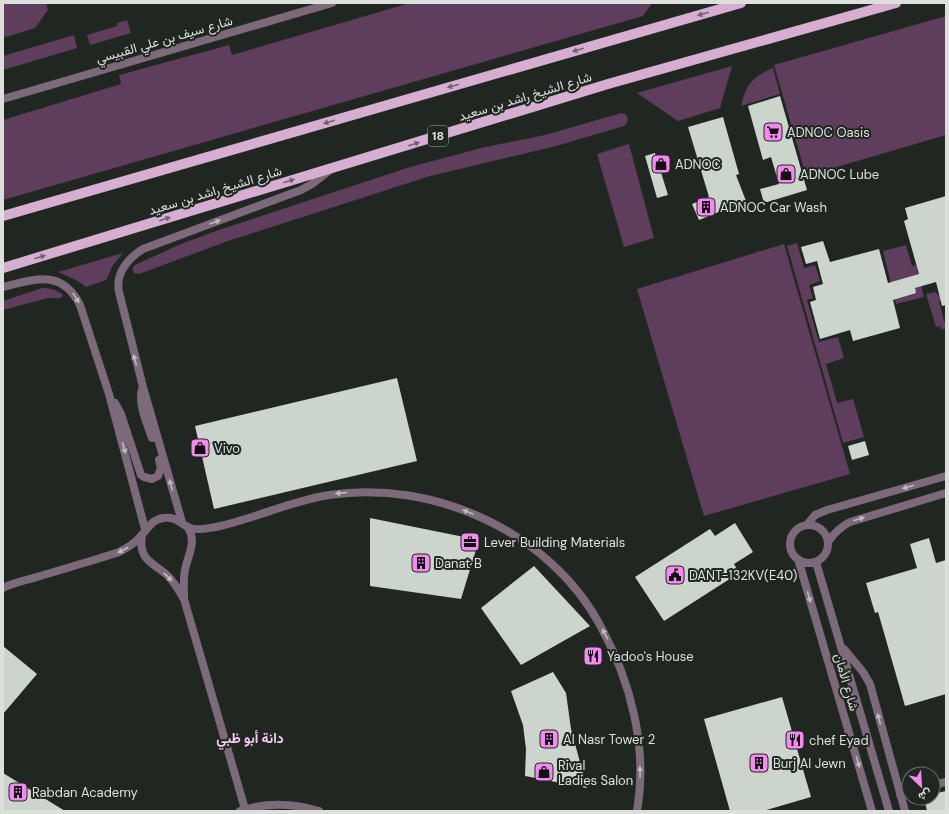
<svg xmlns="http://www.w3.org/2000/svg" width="949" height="814" viewBox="0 0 949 814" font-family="'DM Sans',Vazirmatn,sans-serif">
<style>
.green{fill:#5f3d5d}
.building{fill:#ccd5cb}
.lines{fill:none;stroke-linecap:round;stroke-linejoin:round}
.minor{stroke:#7c697a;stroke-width:8}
.primary{stroke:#d5aed1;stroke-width:10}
.oneway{fill:#716470}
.oneway2{fill:#bebcbe}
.labels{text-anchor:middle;stroke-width:4;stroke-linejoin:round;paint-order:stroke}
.shield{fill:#202720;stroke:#a3a8a3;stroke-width:1}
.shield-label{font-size:12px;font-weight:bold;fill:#dbe0db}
.street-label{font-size:13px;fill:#dbe0db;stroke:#202720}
.poi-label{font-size:13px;fill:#dbe0db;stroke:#202720;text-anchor:start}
.neighbourhood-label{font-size:14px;font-weight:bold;fill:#f9c8f5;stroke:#202720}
</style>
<rect width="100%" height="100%" fill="#202720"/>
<!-- green -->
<path class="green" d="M3 3H46L48 10 35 28 3 38Z
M410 3H652L643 16 3 200V120L121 84 119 75 134 71 229 45 232 55Z
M946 16V135L806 176 774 65Z
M127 20 131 33 90 45 87 35 117 26V23Z
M74 35 77 48 3 70V56Z
M732 66 720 108 678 121 637 93Z
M773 68 780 94 741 106C746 85 752 77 773 68Z
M621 113 625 114 628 118 627 123 624 126 556 146 430 176 225 242 139 274 134 273 133 271V267L135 265 181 244 216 231 410 167 485 147 545 135Z
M629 144 654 238 624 247 597 154Z
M797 243 804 268 815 265 820 281 809 285 813 298 807 300 819 342 838 337 844 358 826 364 837 403 853 399 864 437 843 443 787 246Z
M784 244 850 474 704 516 637 289Z
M906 245 912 266 916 265 924 297 896 304 883 251Z
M123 253 113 265 106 280 86 287 78 281 58 272Z
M42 288C50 288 56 290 62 294L63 296 60 298H48L3 310V301Z
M935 292 943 300 939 301 946 328 941 330 940 326 936 327 926 294Z"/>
<!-- building -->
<path class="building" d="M780 96 807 190 764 203 760 189 779 184 771 157 763 160 748 106Z
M723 117 739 174 736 175 746 201 699 220 692 204 709 197 688 127Z
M655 153 668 195 657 198 645 156Z
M946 196V305L942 306 936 282 915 288 916 293 893 300 900 328 853 341 850 330 820 339 810 302 816 300 813 287 823 284 817 261 806 264 801 247 823 241 830 262 879 249 888 283 919 274 904 221 908 219 905 208Z
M397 378 417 461 214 509 195 426Z
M865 441 869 455 852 460 848 446Z
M370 518 479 540 461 599 370 586Z
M735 523 753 552 734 564 739 573 664 621 635 577 710 529 715 536Z
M929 538 936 563 946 560V694L905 706 878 612 875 613 866 583 917 568 910 544Z
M534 566 590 626 521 665 481 608Z
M3 646 37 674 3 714Z
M553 672 566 693 571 729 587 788 525 776 526 749 523 725 511 691Z
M782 697 811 797 763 811H730L704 719Z
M3 773 65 811H3Z
M946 791V811H927L924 798H933V794Z"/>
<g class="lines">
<!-- minor -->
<path class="minor" d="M3 99 332 3
M3 287C35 279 62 269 80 305L109 394 145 529
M142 389C138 404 147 423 152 438
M115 403 121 414 141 475 144 477 152 479 158 476 161 468 159 460
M182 522 143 387 119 292C115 274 128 258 143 249L301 190 312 184 331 169
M807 525 815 515 827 510 946 476
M790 544a19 19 0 1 1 38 0a19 19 0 1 1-38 0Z
M142 535C138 561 153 562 168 576 175 583 179 591 184 599L245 809
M828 542C834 533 840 527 850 522L946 493
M798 559 872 811
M816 562 889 811
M3 588C15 582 28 580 40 576 58 571 76 565 94 560 103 557 111 555 119 552 127 548 135 543 140 537 148 529 151 520 163 518 177 516 180 524 190 528 198 531 208 528 216 527 254 519 290 501 329 495 433 479 551 532 601 627 631 682 648 748 637 811
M184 598C184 589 183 579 185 570 188 554 197 543 188 527
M844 649 863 672 870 684 905 811
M933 785 946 782
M900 795 909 792
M240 811C266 802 292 803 319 811"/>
<!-- primary -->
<path class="primary" d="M3 216 741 3
M3 268 608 84 896 3"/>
</g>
<!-- one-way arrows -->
<defs><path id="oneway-solid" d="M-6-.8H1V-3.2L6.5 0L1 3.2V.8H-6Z"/></defs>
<g class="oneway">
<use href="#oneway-solid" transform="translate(703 14) rotate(164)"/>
<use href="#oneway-solid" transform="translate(578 50) rotate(164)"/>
<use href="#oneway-solid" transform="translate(453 86) rotate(164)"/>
<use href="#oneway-solid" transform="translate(329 122) rotate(164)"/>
<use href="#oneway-solid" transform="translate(414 144) rotate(-17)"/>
<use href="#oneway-solid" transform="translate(289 181) rotate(-17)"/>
<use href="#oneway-solid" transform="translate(165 219) rotate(-17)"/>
<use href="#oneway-solid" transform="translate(40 257) rotate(-17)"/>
</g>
<g class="oneway2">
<use href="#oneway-solid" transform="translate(215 222) rotate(-20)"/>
<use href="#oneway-solid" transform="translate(76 298) rotate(58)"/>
<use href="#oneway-solid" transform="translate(135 360) rotate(-105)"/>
<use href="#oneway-solid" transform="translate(124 448) rotate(75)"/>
<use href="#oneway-solid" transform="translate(171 485) rotate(-106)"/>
<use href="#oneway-solid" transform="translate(908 487) rotate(164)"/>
<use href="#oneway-solid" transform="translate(341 493) rotate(175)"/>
<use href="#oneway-solid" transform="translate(468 512) rotate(-157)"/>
<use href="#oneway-solid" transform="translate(859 519) rotate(-18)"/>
<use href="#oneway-solid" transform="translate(123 550) rotate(152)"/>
<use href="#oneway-solid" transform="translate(168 577) rotate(44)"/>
<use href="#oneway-solid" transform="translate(809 597) rotate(74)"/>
<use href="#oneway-solid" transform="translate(605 634) rotate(-118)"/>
<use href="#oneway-solid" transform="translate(879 719) rotate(-105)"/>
<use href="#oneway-solid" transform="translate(858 762) rotate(74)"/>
<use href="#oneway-solid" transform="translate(640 772) rotate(-91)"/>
</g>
<!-- icons -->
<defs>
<g id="supermarket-square" transform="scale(1)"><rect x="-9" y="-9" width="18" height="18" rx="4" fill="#f589ef" stroke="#202720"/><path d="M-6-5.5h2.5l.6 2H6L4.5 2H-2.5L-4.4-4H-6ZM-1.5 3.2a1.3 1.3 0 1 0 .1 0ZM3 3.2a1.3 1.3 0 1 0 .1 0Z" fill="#111"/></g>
<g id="shop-square" transform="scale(1)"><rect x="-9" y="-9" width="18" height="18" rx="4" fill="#f589ef" stroke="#202720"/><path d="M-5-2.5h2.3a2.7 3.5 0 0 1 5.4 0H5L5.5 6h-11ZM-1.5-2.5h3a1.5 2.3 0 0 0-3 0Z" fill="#111"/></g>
<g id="building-square" transform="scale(1)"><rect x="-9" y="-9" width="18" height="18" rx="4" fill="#f589ef" stroke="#202720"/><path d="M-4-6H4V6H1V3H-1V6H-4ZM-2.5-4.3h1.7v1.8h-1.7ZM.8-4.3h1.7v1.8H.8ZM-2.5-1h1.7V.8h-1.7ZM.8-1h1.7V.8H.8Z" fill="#111"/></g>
<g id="office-square" transform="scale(1)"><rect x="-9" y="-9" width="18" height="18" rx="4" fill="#f589ef" stroke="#202720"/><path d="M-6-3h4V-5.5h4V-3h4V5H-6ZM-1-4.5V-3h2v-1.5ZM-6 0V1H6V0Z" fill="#111"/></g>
<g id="civic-square" transform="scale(1)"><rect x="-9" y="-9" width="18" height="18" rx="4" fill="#f589ef" stroke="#202720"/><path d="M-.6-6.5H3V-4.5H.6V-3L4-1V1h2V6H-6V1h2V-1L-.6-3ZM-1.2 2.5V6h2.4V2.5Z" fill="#111"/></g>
<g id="restaurant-square" transform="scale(1)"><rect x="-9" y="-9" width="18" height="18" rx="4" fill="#f589ef" stroke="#202720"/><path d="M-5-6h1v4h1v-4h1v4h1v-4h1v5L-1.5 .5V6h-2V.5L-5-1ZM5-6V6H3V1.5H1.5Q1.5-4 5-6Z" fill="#111"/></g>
</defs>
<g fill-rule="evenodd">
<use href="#supermarket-square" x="773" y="132"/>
<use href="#shop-square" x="661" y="164"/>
<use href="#shop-square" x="786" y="174"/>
<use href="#building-square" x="706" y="207"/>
<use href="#shop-square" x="200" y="448"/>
<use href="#office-square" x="470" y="542"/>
<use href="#building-square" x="421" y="563"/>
<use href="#civic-square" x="675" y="575"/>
<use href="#restaurant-square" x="593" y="656"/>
<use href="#building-square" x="549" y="739"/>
<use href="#restaurant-square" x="795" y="740"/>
<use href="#building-square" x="759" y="763"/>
<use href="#shop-square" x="544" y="772"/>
<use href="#building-square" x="18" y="792"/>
</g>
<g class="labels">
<!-- shield labels -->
<rect class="shield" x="428" y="126" width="20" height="20" rx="3"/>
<g class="shield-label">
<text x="438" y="140">18</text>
</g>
<!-- street labels -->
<g class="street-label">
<text transform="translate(164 39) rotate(-16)" y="5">شارع سيف بن علي القبيسي</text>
<text transform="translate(525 96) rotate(-17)" y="5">شارع الشيخ راشد بن سعيد</text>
<text transform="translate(215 190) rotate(-17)" y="5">شارع الشيخ راشد بن سعيد</text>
<text transform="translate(847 682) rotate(74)" y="5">شارع الأمان</text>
</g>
<!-- poi labels -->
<g class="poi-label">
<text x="787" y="137">ADNOC Oasis</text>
<text x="675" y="169">ADNOC</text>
<text x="800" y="179">ADNOC Lube</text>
<text x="720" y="212">ADNOC Car Wash</text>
<text x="214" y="453">Vivo</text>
<text x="484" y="547">Lever Building Materials</text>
<text x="435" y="568">Danat B</text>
<text x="689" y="580">DANT-132KV(E40)</text>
<text x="607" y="661">Yadoo's House</text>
<text x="563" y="744">Al Nasr Tower 2</text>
<text x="809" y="745">chef Eyad</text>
<text x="773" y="768">Burj Al Jewn</text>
<text x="558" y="770">Rival<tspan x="558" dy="15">Ladies Salon</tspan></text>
<text x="32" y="797">Rabdan Academy</text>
</g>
<!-- neighbourhood labels -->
<g class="neighbourhood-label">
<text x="250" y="743">دانة أبو ظبي</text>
</g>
</g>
<!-- border -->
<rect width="949" height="814" fill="none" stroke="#dbe0db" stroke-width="8"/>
<!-- north arrow -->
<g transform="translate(921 786) rotate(155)"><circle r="19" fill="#202720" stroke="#6b716b"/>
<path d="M0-3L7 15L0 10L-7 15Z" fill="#f589ef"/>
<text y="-6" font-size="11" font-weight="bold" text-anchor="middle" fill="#dbe0db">ش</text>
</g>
</svg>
